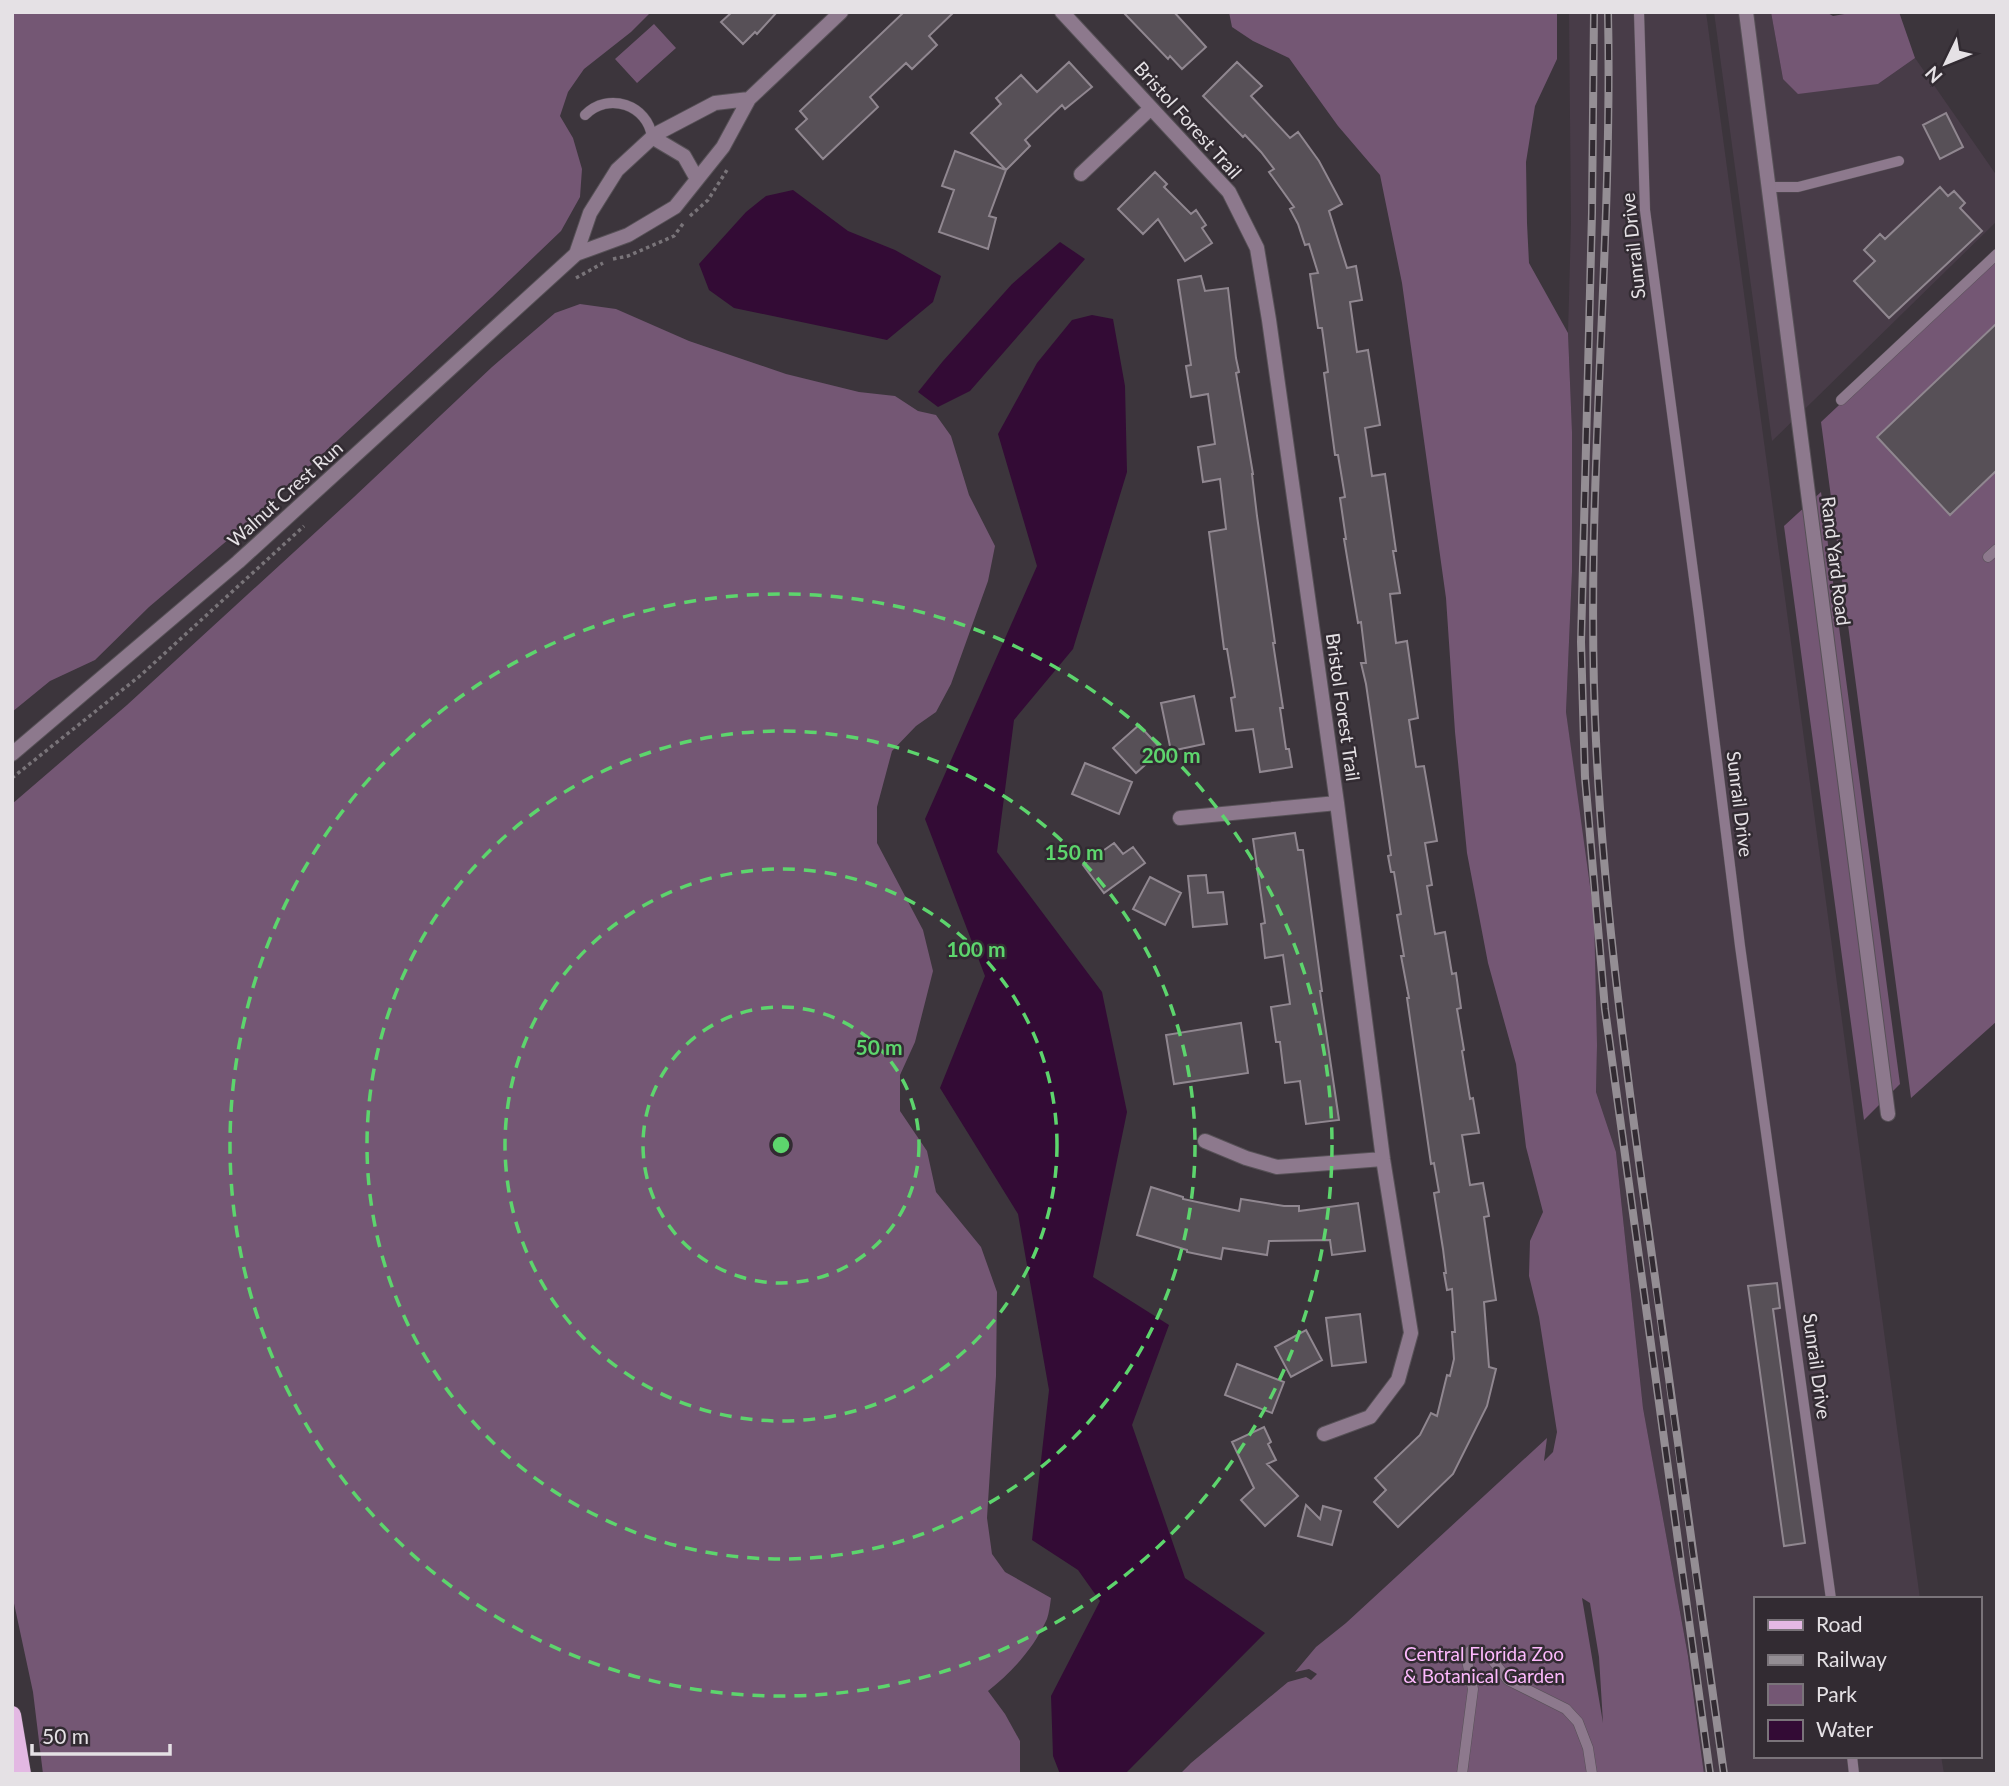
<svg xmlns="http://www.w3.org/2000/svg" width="2009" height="1786" viewBox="0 0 2009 1786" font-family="Lato,sans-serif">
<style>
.built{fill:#483c48}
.green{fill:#745774;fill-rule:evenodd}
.water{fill:#330b35}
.building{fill:#575057;stroke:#908790;stroke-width:2}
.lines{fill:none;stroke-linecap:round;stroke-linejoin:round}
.service-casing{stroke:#575157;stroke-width:11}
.minor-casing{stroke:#575157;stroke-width:16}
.primary-casing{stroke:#575157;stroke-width:19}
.path{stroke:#797479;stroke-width:3.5;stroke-dasharray:3.5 3.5;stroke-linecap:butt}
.service{stroke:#8d798d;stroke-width:10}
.minor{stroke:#8d798d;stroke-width:14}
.primary{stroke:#e3b8e3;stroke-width:18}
.rail-casing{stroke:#948e94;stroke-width:8}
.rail{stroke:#322b32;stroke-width:5;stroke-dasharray:16;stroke-linecap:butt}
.ring{fill:none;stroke:#5dd56d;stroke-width:3.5;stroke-dasharray:12 9}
.labels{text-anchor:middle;stroke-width:5;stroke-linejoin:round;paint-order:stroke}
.street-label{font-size:19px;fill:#e5e1e5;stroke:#322b32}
.park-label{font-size:19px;fill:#fdb9fd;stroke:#322b32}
.centre{fill:#5dd56d;stroke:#322b32;stroke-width:3.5}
.ring-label{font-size:21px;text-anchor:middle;font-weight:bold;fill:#5dd56d;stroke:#322b32;stroke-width:5;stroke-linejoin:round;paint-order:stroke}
</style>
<rect width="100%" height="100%" fill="#3c353c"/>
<!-- built -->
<path class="built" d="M1569 12H1706L1920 1599H1755V1756H1941L1944 1774H1704L1688 1656 1643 1408 1616 1152 1596 1092 1597 1045 1577 800 1566 712 1572 572V432L1568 333 1571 224Z
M1714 12H1771L1783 79 1878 84 1915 58 1997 176V221L1772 441Z"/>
<!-- green -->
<path class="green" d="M12 12H651L631 32 584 69 568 92 560 116 573 138 582 169 580 197 561 231 492 297 256 516 149 607 95 660 50 681 12 712Z
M1229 12H1557V59L1535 106 1526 162 1527 223 1529 263 1568 333 1572 432V572L1566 712 1594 915 1597 1045 1596 1092 1616 1152 1643 1408 1688 1656 1704 1774H1180L1191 1763 1288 1682 1306 1677 1311 1680 1317 1674 1309 1669 1295 1672 1316 1647 1346 1623 1547 1438 1544 1461 1553 1452 1557 1432 1539 1317 1529 1276 1530 1241 1543 1212 1526 1147 1516 1064 1488 963 1467 853 1455 732 1446 598 1402 283 1380 175 1338 126 1289 58 1253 41 1232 27ZM1582 1598 1590 1603 1599 1657 1603 1723Z
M1771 12H1826L1833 16 1856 12H1899L1915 58 1878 84 1798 94 1783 79Z
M654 24 676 48 637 83 615 59Z
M1997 257V1021L1911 1098 1821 422Z
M580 304 616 309 689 341 786 374 859 392 895 396 918 411 936 415 951 436 969 495 995 546 988 581 951 684 936 712 916 726 892 751 877 807V843L923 930 933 971 915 1042 900 1075V1111L927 1151 936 1192 981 1247 997 1292 996 1376 987 1518 992 1554 1005 1572 1051 1598C1050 1605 1049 1613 1047 1619 1034 1648 1012 1672 988 1691L1005 1714 1020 1741V1774H43L33 1692 12 1594V804L127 705 354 497 492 367 555 313Z
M1821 492 1900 1084 1864 1120 1784 526Z"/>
<!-- water -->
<path class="water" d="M793 190 848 231 895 250 941 276 933 302 887 340 734 308 709 290 699 264 746 212 766 196Z
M1060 242 1085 259 970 391 938 407 918 392 943 361 1012 284Z
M1092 315 1113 319 1125 386 1127 472 1073 649 1014 720 997 852 1102 992 1127 1112 1093 1277 1169 1325 1132 1425 1185 1578 1265 1633 1125 1774H1060L1053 1756 1051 1696 1100 1601 1078 1570 1032 1540 1049 1390 1018 1214 940 1088 985 976 925 819 1037 566 998 434 1037 363 1072 320Z"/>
<!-- building -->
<path class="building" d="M732 12H777L757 34 755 32 743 44 721 22Z
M904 12H954L929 36 937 45 912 69 906 63 870 97 878 107 823 159 796 129 807 119 800 111Z
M1123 12H1174L1206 47 1182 69 1170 56 1168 59Z
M1069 62 1092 87 1065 109 1062 105 1025 140 1030 146 1006 170 971 133 1001 104 996 98 1021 75 1037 92Z
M1237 62 1262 86 1251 96 1290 138 1298 132 1319 161 1342 204 1329 211 1347 268 1356 266 1362 300 1350 302 1357 352 1368 350 1380 425 1365 428 1372 476 1385 474 1396 551H1393L1400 593 1390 594 1396 643 1407 641 1418 718 1409 720 1416 767 1424 766 1437 841 1425 843 1432 885 1427 886 1435 934 1445 932 1452 974 1456 973 1461 1008 1457 1009 1464 1050 1462 1051 1470 1099 1473 1098 1479 1133 1462 1135 1470 1185 1483 1183 1489 1216 1484 1217 1496 1300 1484 1302 1489 1367 1496 1369 1487 1406 1453 1474 1398 1527 1374 1502 1386 1490 1375 1478 1420 1435 1431 1413 1437 1416 1447 1375 1450 1376 1454 1359 1452 1332H1455L1452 1289 1447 1290 1444 1273H1446L1443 1249 1434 1193 1439 1192 1434 1163 1431 1164 1407 998H1409L1401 956H1404L1397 915 1401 914 1394 872H1391L1388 856 1391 855 1366 684 1361 663H1366L1361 622 1358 623 1344 539H1346L1340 498 1345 497 1338 455H1335L1324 373 1328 372 1326 357 1322 328H1318L1310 274 1318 273 1309 244 1305 245 1298 224 1290 209 1294 207 1269 172 1274 169 1261 152 1245 135 1243 137 1203 96Z
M1946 113 1963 147 1940 159 1923 125Z
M955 151 1006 170 989 216 996 218 988 249 939 232 954 190 942 186Z
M1155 172 1167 184 1164 187 1191 214 1196 210 1206 225 1202 228 1212 243 1185 261 1158 219 1143 234 1118 209Z
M1940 187 1948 196 1954 191 1965 203 1960 208 1982 231 1889 318 1854 281 1875 261 1864 250 1880 234 1885 239Z
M1201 276 1205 291 1228 288 1236 358 1239 372 1236 373 1253 474H1252L1257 516 1275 643H1273L1283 708H1280L1286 749H1289L1292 767 1260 772 1253 729 1236 731 1231 698 1235 697 1227 649H1224L1209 532 1226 529 1220 479 1203 482 1198 447 1215 444 1208 394 1191 397 1186 366 1191 365 1178 280Z
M1997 323V470L1950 515 1877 437Z
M1194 696 1204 744 1171 751 1161 703Z
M1139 725 1162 750 1136 773 1113 748Z
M1085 763 1132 782 1119 814 1072 794Z
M1295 833 1298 850H1303L1322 991H1320L1339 1120 1306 1124 1300 1081 1285 1083 1280 1042H1276L1271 1007 1290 1004 1283 955 1265 958 1261 924 1265 923 1253 839Z
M1114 843 1123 854 1133 847 1145 863 1104 893 1083 865Z
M1206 875 1208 893 1223 892 1227 924 1193 927 1188 876Z
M1150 877 1181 893 1165 925 1133 909Z
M1241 1023 1248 1073 1174 1084 1166 1035Z
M1151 1187 1183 1197V1199L1239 1211 1241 1199 1284 1206H1299V1211L1358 1203 1365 1251 1332 1255 1330 1240 1269 1241 1267 1255 1223 1248 1221 1259 1187 1252V1250L1137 1235Z
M1777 1283 1780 1308 1773 1309 1805 1543 1784 1546 1748 1286Z
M1360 1314 1366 1362 1332 1366 1326 1318Z
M1306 1330 1322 1360 1291 1377 1275 1347Z
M1237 1364 1284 1382 1272 1413 1225 1395Z
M1264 1427 1271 1442 1268 1444 1276 1460 1267 1464 1298 1496 1265 1526 1241 1500 1254 1488 1232 1442Z
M1306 1505 1320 1519 1323 1506 1341 1511 1332 1545 1298 1536Z"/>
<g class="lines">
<!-- service casing -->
<g class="service-casing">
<path id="service" d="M1639 12 1645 210 1699 616 1740 946 1831 1599
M585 115C608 91 648 105 652 137
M1768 187H1798L1899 161
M1841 400 1997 254
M1988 557 1997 549
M1852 1756 1854 1774
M1462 1774 1473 1689 1466 1656 1471 1650H1479L1490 1657 1508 1680 1566 1709 1578 1722 1588 1748 1592 1774"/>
</g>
<!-- minor casing -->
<g class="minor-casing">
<path id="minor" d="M1062 12 1229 192 1257 248 1269 320 1337 803 1383 1159 1411 1333 1398 1380 1370 1417 1324 1434
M1746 12 1888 1114
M652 137 684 156 697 179
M1081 174 1151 108
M576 254 590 213 617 170 656 134 715 103 749 99
M12 754 238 562 576 254 628 235 675 207 723 147 749 99 841 12
M1180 818 1337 803
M1205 1141 1246 1158 1277 1167 1383 1159"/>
</g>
<!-- primary casing -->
<g class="primary-casing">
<path id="primary" d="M12 1715 22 1774"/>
</g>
<!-- path -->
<path class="path" d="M690 216 708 200 727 170
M613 259 628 256 674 236 685 221
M576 278 603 263
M12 778 141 675 304 526"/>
<!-- service -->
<use href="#service" class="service"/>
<!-- minor -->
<use href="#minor" class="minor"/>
<!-- primary -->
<use href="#primary" class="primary"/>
<!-- rail casing -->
<g class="rail-casing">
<path id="rail" d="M1594 12 1592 213 1581 642 1585 777 1605 1009 1710 1774
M1608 12C1613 255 1584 498 1596 741 1603 889 1622 1037 1642 1184 1668 1380 1696 1577 1724 1774"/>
</g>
<!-- rail -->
<use href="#rail" class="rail"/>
</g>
<!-- distance rings -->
<g class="ring">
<circle cx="781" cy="1145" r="138"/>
<circle cx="781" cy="1145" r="276"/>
<circle cx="781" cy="1145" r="414"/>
<circle cx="781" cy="1145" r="551"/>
</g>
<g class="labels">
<!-- street labels -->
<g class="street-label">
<text transform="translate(1188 120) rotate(48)" y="7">Bristol Forest Trail</text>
<text transform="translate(1633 246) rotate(-96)" y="7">Sunrail Drive</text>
<text transform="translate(285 494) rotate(-42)" y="7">Walnut Crest Run</text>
<text transform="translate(1836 561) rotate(83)" y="7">Rand Yard Road</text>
<text transform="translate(1343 707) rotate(82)" y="7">Bristol Forest Trail</text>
<text transform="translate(1740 804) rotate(83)" y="7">Sunrail Drive</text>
<text transform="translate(1817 1366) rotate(82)" y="7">Sunrail Drive</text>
</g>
<!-- park labels -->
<g class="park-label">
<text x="1484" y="1661">Central Florida Zoo<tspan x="1484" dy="22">&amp; Botanical Garden</tspan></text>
</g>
</g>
<circle cx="781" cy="1145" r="10" class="centre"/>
<g class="ring-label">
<text x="1171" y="763">200 m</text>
<text x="1074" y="860">150 m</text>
<text x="976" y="957">100 m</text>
<text x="879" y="1055">50 m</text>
</g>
<!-- border -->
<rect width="2009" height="1786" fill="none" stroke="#e5e1e5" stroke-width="28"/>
<!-- legend -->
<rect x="1754" y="1597" width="228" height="161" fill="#322b32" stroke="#7a747a" stroke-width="2"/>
<rect x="1768" y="1620" width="35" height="10" fill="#e3b8e3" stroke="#7a747a" stroke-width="2"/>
<text x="1816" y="1632" font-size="21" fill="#e5e1e5">Road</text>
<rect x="1768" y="1655" width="35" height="10" fill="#948e94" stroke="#7a747a" stroke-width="2"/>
<text x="1816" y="1667" font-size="21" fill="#e5e1e5">Railway</text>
<rect x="1768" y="1684" width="35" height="21" fill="#745774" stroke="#7a747a" stroke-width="2"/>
<text x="1816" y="1702" font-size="21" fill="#e5e1e5">Park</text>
<rect x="1768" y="1720" width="35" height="21" fill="#330b35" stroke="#7a747a" stroke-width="2"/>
<text x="1816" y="1737" font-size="21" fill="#e5e1e5">Water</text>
<!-- north arrow -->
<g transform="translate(1946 63) rotate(227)" stroke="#322b32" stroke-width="5" paint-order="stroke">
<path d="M0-5L12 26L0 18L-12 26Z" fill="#e5e1e5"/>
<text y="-10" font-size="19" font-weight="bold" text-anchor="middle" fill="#e5e1e5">N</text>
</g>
<!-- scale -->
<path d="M32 1744v10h138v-10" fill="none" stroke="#e5e1e5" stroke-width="3.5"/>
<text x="42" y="1744" font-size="21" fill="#e5e1e5" stroke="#322b32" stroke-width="5" paint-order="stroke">50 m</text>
</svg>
